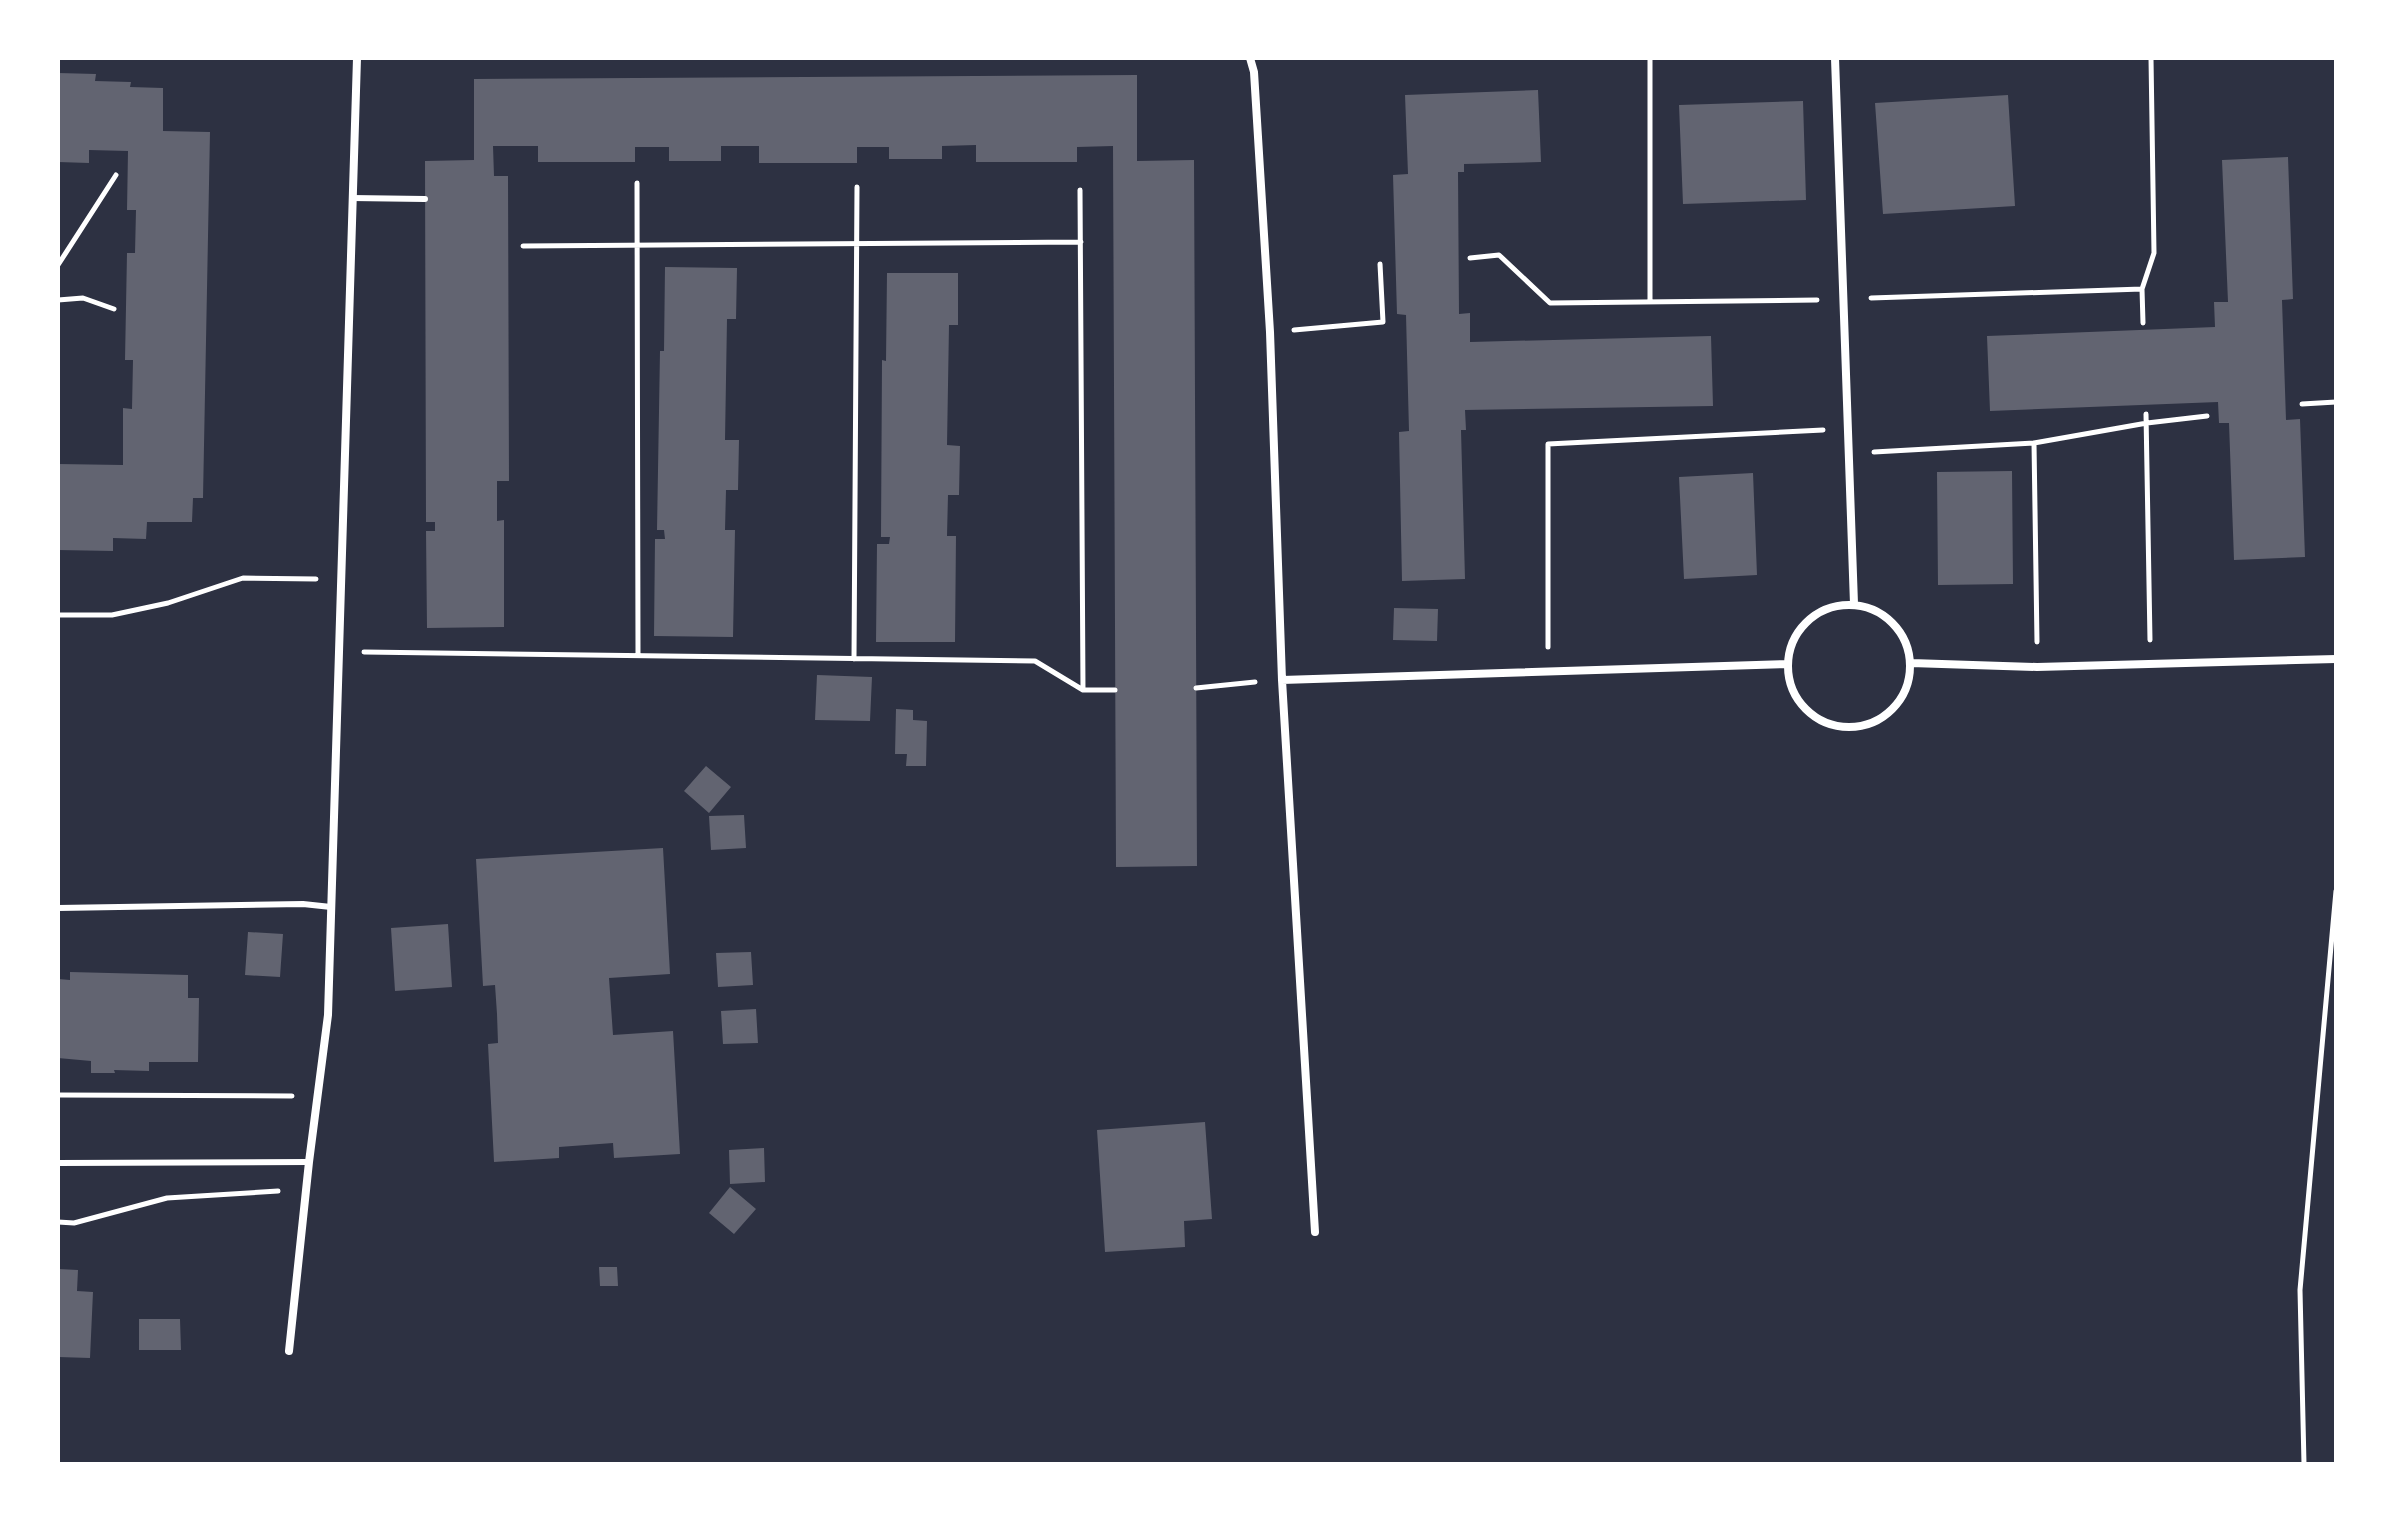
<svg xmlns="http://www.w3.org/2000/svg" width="2394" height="1522" viewBox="0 0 2394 1522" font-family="'PT Sans Narrow',sans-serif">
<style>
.building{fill:#626471}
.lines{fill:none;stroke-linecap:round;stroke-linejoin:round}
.path{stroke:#fff;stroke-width:5}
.service{stroke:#fff;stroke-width:6}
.minor{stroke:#fff;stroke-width:8}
</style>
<rect width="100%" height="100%" fill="#2d3142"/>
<!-- building -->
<path class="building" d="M58 73 96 74 95 81 131 82 130 87 163 88V131L210 132 203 498H193L192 522H147L146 539 113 538V551L58 550V464L123 465V408L132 409 133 360H125L127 253H135L136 210H127L128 151 89 150V163L58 162Z
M1137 75V161L1194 160 1197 866 1116 867 1113 146 1077 147V162H976V145L942 146V159H889V147H857V163H759V146H721V161H669V147H635V162H538V146H493L494 176H508L509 481H497V521L504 520V627L427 628 426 531H435V522H426L425 161 474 160V79Z
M1538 90 1541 162 1464 164V172H1458L1459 314 1470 313V342L1711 336 1713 406 1465 410 1466 430H1461L1465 579 1402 581 1399 432 1409 431 1406 315 1397 314 1393 175 1408 174 1405 95Z
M2008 95 2015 206 1883 214 1875 103Z
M1803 101 1806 200 1683 204 1679 105Z
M2288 157 2293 299 2282 300 2286 420 2300 419 2305 557 2234 560 2229 423H2219L2218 402 1990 411 1987 336 2215 327 2214 302H2228L2222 160Z
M665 267 737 268 736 319H727L725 440H739L738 490H726L725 530H735L733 637 654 636 655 539H665L664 530H657L660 351H664Z
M887 273H958V325H949L947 445 960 446 959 495H948L947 536H956L955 642H876L877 544H889L890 537H881L882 360 886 361Z
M2012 471 2013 584 1938 585 1937 472Z
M1753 473 1757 575 1684 579 1679 477Z
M1394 608 1438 609 1437 641 1393 640Z
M817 675 872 677 870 721 815 720Z
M896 709 913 710V720L927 721 926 766H906L907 754H895Z
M706 766 731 787 709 813 684 791Z
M744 815 746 848 711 850 709 816Z
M663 848 670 974 609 978 613 1035 673 1031 680 1154 614 1158 613 1143 559 1147V1158L494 1162 488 1044 498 1043 497 1014 495 985 483 986 476 859Z
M448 924 452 987 395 991 391 928Z
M248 932 283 934 280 977 245 975Z
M751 952 753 985 718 987 716 953Z
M70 972 188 975V998H199L198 1062H149V1071L114 1070 115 1073H91V1061L58 1058V979L70 980Z
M756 1009 758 1043 723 1044 721 1011Z
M1205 1122 1212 1219 1184 1221 1185 1247 1105 1252 1097 1130Z
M764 1148 765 1182 730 1184 729 1150Z
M730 1187 756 1209 734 1234 709 1213Z
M599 1267H617L618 1286H600Z
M58 1269 78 1270 77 1291 93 1292 90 1358 58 1357Z
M139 1319H180L181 1350H139Z"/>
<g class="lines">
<!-- path -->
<path class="path" d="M1650 58V302
M637 183 638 654
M1080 190 1083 689
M523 246 1081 242
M1470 258 1499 255 1550 303 1817 300
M58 265 116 175
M1871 298 2142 289
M58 300 83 298 114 309
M2143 323 2142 289 2154 253 2151 58
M1294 330 1383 322 1380 264
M2302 404 2336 402
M2146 414 2150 640
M2034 443 2037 642
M1874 452 2034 443 2147 423 2207 416
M58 615H112L168 603 243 578 316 579
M1548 647V444L1823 430
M364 652 1035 661 1083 690H1115
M854 659 857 187
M1196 688 1255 682
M58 1095 292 1096
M58 1222 74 1223 167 1198 278 1191
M2304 1464 2300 1290 2336 891"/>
<!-- service -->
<path class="service" d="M352 198 425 199
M58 908 303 904 331 907
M58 1163 309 1162"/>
<!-- minor -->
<path class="minor" d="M1250 58 1254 72 1270 332 1282 680 1315 1232
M1835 58 1854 604
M1788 666a61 61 0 1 1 122 0a61 61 0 1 1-122 0Z
M1911 663 2037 667 2336 659
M1282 680 1787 664
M289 1351 309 1162 328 1015 357 58"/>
</g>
<!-- border -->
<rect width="2394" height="1522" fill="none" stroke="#ffffff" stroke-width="120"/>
</svg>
